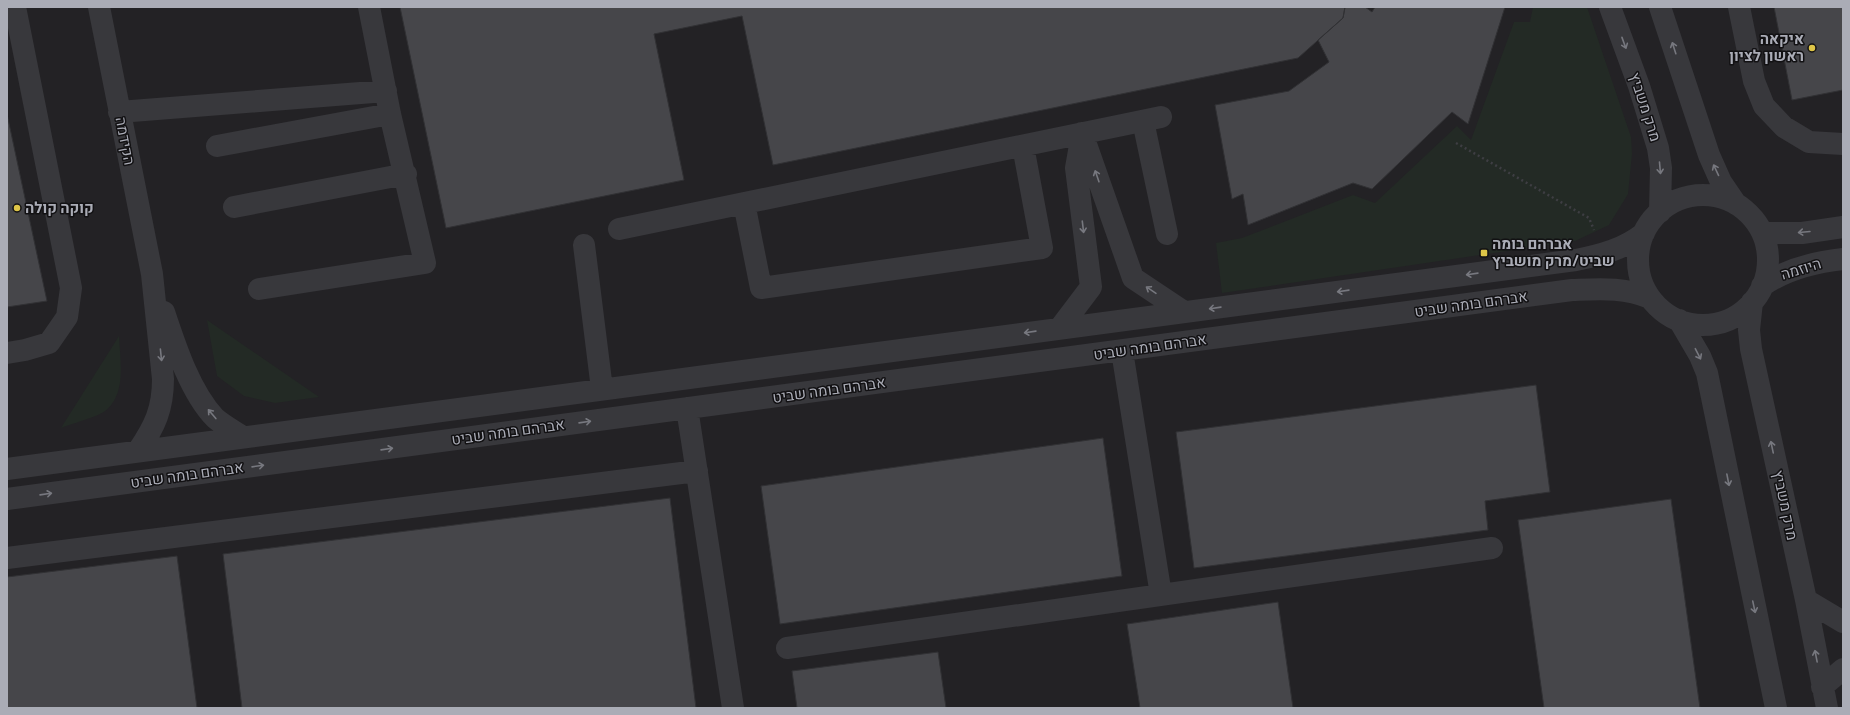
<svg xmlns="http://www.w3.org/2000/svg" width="1850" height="715" viewBox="0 0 1850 715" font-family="'Titillium Web',Heebo,sans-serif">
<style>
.built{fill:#232225}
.green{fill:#232a25}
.building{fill:#46464a;stroke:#313134}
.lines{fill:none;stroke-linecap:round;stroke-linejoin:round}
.path{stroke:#3e3e43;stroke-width:2.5;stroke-dasharray:2 3;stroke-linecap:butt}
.minor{stroke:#38383c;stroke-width:22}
.oneway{stroke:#77787f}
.poi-dot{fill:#dec548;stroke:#121113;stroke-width:1.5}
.labels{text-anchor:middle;stroke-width:3;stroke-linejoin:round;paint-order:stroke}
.poi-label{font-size:15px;font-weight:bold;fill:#aaacb6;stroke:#121113;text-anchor:start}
.street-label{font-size:15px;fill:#aaacb6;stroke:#121113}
</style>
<rect width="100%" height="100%" fill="#171618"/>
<!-- built -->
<path class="built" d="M7 7H1843V708H7Z"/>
<!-- green -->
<path class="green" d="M1533 7H1587L1631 137 1632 154 1628 194 1609 225 1575 241 1222 293 1216 243 1242 238 1353 195 1375 203 1457 126 1471 140 1514 22H1530Z
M207 320 319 397 275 403 244 396 217 376Z
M119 336C120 360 127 394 105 411 97 417 71 424 61 428Z"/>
<!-- building -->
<path class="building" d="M400 7H1345L1343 18 1298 58 773 165 742 16 654 34 684 180 446 228Z
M1345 7H1365L1372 12 1375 7H1505L1468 124 1452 112 1372 189 1353 183 1248 225 1243 194 1232 199 1215 105 1289 91 1329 62 1318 40 1343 18Z
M1774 7H1843V90L1792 100Z
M7 114 47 301 7 307Z
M1536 385 1550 492 1485 501 1488 530 1194 568 1176 432Z
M1103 438 1122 576 780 624 761 486Z
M670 498 696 708H242L223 554Z
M1671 499 1700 708H1544L1518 520Z
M177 556 197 708H7V577Z
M1278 602 1293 708H1140L1127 624Z
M938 652 946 708H797L792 671Z"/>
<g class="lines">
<!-- path -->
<path class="path" d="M1456 143 1589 218 1594 230"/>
<!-- minor -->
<path class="minor" d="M99 7 152 274 163 379C163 409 155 426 138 451
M1610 7 1639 86 1658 148 1661 168 1660 212
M1660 7 1709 155 1721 182 1736 204
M1739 7 1754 81 1764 106 1784 127 1809 142 1843 144
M119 112 386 91
M1143 121 1167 234
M1082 133 1133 278 1184 312
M217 146 390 114
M1638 260a65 65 0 1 1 130 0a65 65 0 1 1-130 0Z
M744 203 761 288 1042 248 1023 146
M234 207 406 174
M619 229 1161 117
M1763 233H1802L1843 227
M584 245 602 389
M1762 286C1786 269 1815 262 1843 259
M259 289 425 263 390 114 369 7
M1752 302 1749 330 1751 349 1806 600 1827 708
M164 312C175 345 190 392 215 418 223 425 234 431 243 437
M1679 320 1700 356 1707 373 1776 708
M1060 328 1091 287 1076 168 1082 134
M1122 351 1161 595
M7 353 25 350 49 343 67 317 71 288 15 7
M687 408 733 708
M7 469 1576 260C1601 255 1624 249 1644 233
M7 499 1572 290C1600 289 1625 287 1650 298
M7 558 697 471
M1806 600 1843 622
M787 648 1492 548
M1822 687 1843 669"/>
</g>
<!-- one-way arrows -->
<defs><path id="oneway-shaft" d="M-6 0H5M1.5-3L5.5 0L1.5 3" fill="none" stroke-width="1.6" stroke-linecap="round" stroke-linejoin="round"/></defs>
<g class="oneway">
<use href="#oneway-shaft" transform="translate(1624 43) rotate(70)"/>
<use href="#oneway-shaft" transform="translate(1674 48) rotate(-108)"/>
<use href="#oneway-shaft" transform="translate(1660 168) rotate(85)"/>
<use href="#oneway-shaft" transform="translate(1716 170) rotate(-115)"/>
<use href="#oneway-shaft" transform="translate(1097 176) rotate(-109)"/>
<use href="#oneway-shaft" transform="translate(1083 227) rotate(83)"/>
<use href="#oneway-shaft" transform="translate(1804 232) rotate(175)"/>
<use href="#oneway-shaft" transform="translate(1472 274) rotate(172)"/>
<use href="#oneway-shaft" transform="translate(1151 290) rotate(-146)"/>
<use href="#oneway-shaft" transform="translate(1343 291) rotate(172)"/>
<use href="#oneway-shaft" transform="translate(1215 308) rotate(172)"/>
<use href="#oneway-shaft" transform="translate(1030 332) rotate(172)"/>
<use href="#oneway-shaft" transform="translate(1698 354) rotate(63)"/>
<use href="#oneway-shaft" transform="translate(161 355) rotate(84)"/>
<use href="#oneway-shaft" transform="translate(212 414) rotate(-130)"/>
<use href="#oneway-shaft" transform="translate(585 422) rotate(-8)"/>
<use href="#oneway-shaft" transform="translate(1772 447) rotate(-102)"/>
<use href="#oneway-shaft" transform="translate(387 449) rotate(-8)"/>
<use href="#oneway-shaft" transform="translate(258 466) rotate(-8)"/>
<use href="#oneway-shaft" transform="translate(1728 480) rotate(79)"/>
<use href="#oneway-shaft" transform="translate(46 494) rotate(-8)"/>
<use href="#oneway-shaft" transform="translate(1754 607) rotate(78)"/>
<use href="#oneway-shaft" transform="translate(1816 656) rotate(-101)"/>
</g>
<!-- markers -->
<g class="poi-dot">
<circle cx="1812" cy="48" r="4"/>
<circle cx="17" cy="208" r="4"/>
<rect x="1480" y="249" width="8" height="8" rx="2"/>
</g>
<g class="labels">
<!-- poi labels -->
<g class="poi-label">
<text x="1804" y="44" text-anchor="end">איקאה<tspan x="1804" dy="17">ראשון לציון</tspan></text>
<text x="25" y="213">קוקה קולה</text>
<text x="1492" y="249">אברהם בומה<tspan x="1492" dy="17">שביט/מרק מושביץ</tspan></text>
</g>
<!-- street labels -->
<g class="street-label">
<text transform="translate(1645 107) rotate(72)" y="5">מרק משביץ</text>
<text transform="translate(125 141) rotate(79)" y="5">הקידמה</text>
<text transform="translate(1801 269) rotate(-17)" y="5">היוזמה</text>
<text transform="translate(1471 304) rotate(-8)" y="5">אברהם בומה שביט</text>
<text transform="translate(1150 347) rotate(-8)" y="5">אברהם בומה שביט</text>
<text transform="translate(829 390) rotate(-8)" y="5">אברהם בומה שביט</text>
<text transform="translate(508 432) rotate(-8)" y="5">אברהם בומה שביט</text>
<text transform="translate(187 475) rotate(-8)" y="5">אברהם בומה שביט</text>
<text transform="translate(1785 505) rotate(78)" y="5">מרק משביץ</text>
</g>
</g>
<!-- border -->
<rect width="1850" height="715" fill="none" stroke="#aaacb6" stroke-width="16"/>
</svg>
